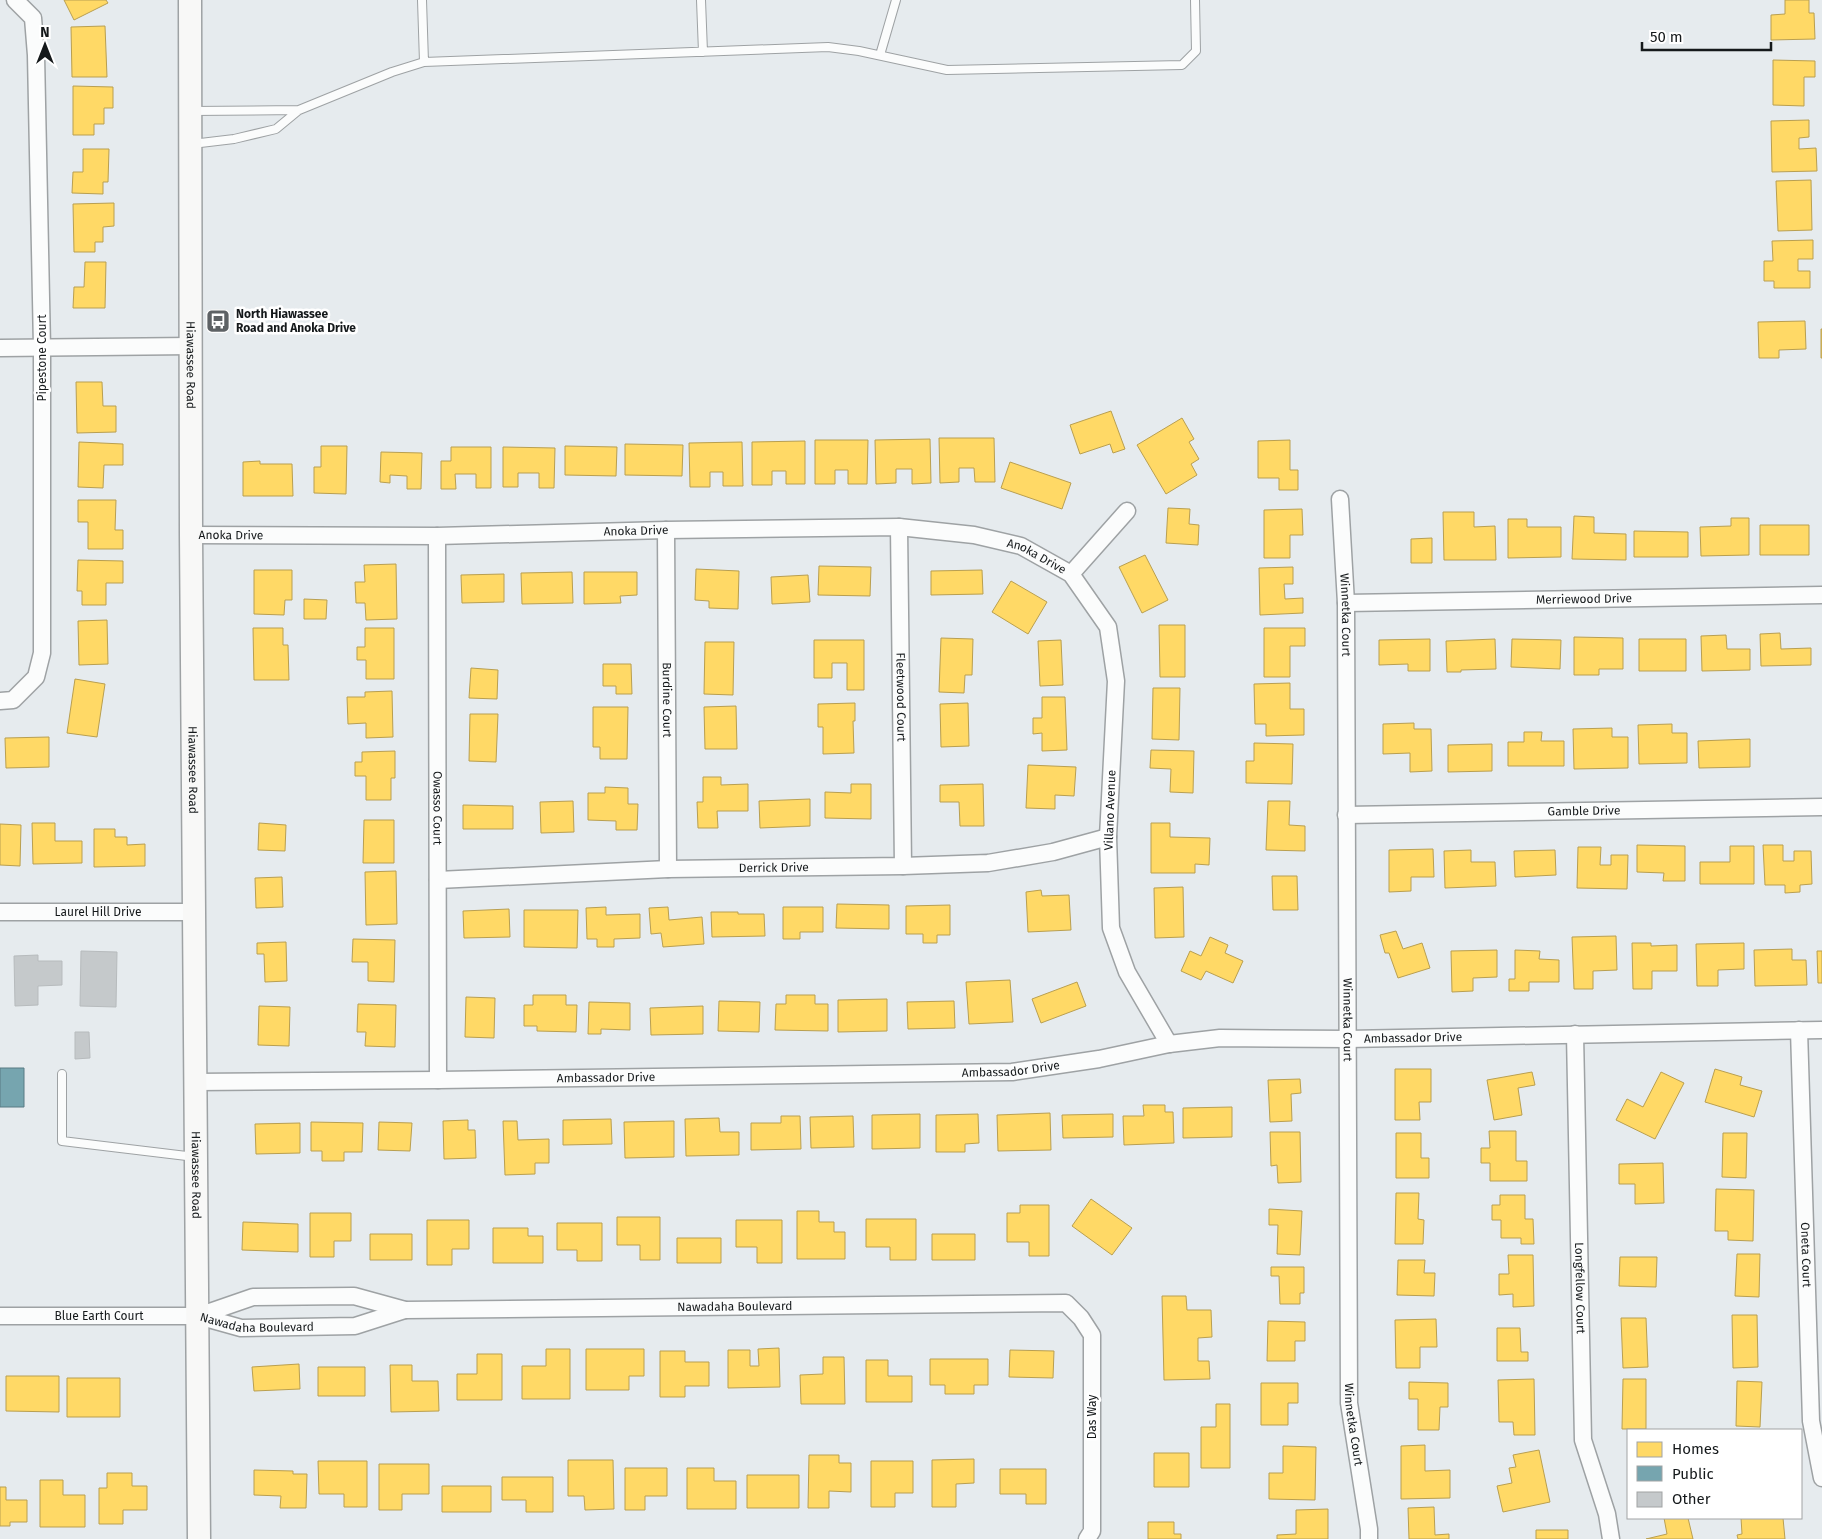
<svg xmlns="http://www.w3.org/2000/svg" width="1822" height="1539" viewBox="0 0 1822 1539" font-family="'Fira Sans',sans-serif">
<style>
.homes{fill:#ffd966;stroke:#b99f50}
.public{fill:#76a5af;stroke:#597b83}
.building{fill:#c5c9cb;stroke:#b7bbbd}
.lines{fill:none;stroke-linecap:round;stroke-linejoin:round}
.lane-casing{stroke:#9ea2a4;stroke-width:10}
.street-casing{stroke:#9ea2a4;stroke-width:19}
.secondary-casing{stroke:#9ea2a4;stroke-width:25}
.lane{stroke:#fbfcfc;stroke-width:8}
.street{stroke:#fbfcfc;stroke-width:16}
.secondary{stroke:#f8f8f7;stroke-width:22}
.labels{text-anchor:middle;stroke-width:5;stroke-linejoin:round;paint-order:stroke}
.poi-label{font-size:12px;font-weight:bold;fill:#15191b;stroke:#fff;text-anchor:start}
.street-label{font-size:12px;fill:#15191b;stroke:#fff}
</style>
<rect width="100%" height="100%" fill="#e6ebee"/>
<!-- homes -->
<path class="homes" d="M64 0H106L108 3 74 20Z
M1785 0H1809V13H1814L1815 39 1771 40V15L1785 14Z
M105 26 107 77H72L71 27Z
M1773 60 1815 61V77H1804V106L1773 105Z
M73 86 113 87V108H104V124H94V135H73Z
M1809 120V137L1799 138V149L1816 148 1817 171 1772 172 1771 121Z
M83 149H109L108 182H103V194L72 193 73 172H83Z
M1811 180 1812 230 1778 231 1776 181Z
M114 203V226L103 227V242H95V252H74L73 204Z
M1813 240V259H1798V271H1810V288H1774V281H1764V261H1773L1772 241Z
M85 262H106L105 308H73L74 287H84Z
M1805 321 1806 349 1779 350V358H1759L1758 322Z
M1821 329H1822V358H1821Z
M76 382H102L103 406H116V432L77 433Z
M1111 411 1125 449 1113 453 1110 444 1080 454 1070 425Z
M1182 418 1194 439 1189 442 1199 459 1191 464 1197 475 1166 494 1137 445Z
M939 438H994L995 482H975L974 468H959V482L940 483Z
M930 439 931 483 912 484V469H896V483L876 484 875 440Z
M815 440H868L867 484H848V470H835V484H815Z
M1290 440V470H1298V490H1279V478H1258V441Z
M805 441V484H786V471H772V485H752V442Z
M79 442 123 444V465H104L103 488 78 487Z
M742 442 743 486H723V472H710V487H690L689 443Z
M625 444 683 445 682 476 625 475Z
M321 446H347L346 494 314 493V467H321Z
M565 446 617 447 616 476 565 475Z
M451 447H491V488H476V474H455L456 489H441V461H451Z
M503 447 555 448 554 488H539V473H518V487H503Z
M381 452 422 453 421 489H407V476L390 475V483L380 482Z
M260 461V464H292L293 496H243V462Z
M1010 462 1071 483 1062 509 1001 488Z
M78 500H116L115 530H123V549H88V522H78Z
M1168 508 1190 509 1189 524 1199 525 1198 545 1166 543Z
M1302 509 1303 535H1290V558H1264V510Z
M1443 512H1474V527L1495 526 1496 560H1444Z
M1574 516 1594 517V533L1626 534V560L1572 559Z
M1731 518H1749V555L1701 556 1700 527 1731 526Z
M1508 519H1527V527H1561V557L1508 558Z
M1760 525H1809V555H1760Z
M1634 531 1688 532V557H1634Z
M1432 538V563H1411V539Z
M1145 555 1168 600 1142 613 1119 567Z
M78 560 123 561V583H106V605H82V591H77Z
M396 564 397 619 366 620 365 603H356L355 582H365L364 565Z
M819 566 871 567 870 596 818 595Z
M1293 567V584H1284L1285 599 1303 598V613L1260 615 1259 568Z
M696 569 739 571 738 609 709 608V601L695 600Z
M254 570H292V600H285L284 615 254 614Z
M982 570 983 594 931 595V571Z
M572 572 573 603 522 604 521 573Z
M584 572H637V595L620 596 621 603 584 604Z
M504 574V602L462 603 461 575Z
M808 575 810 602 772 604 771 577Z
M1011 581 1047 602 1028 634 992 612Z
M304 599 327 600 326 619H304Z
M107 620 108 664 79 665 78 621Z
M1159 625H1185V677H1160Z
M253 628H283V645H288L289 680H254Z
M365 628H394V679H366V660H357V647H365Z
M1264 628H1305V646H1290V677H1264Z
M1780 633 1781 649 1811 648V665L1761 666 1760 634Z
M1726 635 1727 649H1750V670L1702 671 1701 636Z
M1574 637 1623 638V669H1599V675H1574Z
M941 638 973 639 972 675H965L964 693 939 692Z
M1430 639V671H1408V664L1379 665V640Z
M1495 639 1496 669 1461 670V672H1447L1446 641Z
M1512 639 1561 640 1560 669 1511 667Z
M1639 639H1686V671H1639Z
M814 640H864V690H847V663H832V678H814Z
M1061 640 1063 685 1040 686 1038 641Z
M705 642H734L733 695 704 694Z
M603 664H631L632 694H616V686H603Z
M471 668 498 670 497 699 469 698Z
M75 679 105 684 97 737 67 733Z
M1290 683V709H1304V735L1266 736V724H1255L1254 684Z
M1153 688H1180L1179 740 1152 739Z
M392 691 393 737 366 738V723L348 724 347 697H365V692Z
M1042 697H1065L1067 750 1042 751V733L1033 734V718H1042Z
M855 703V721H853L854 753 823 754V727H818V704Z
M968 703 969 746 941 747 940 704Z
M736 706 737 749H705L704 707Z
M593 707H628L627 759H600V747H593Z
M470 714H498L496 762 469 761Z
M1414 723V729H1431L1432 771 1410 772V753L1383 754V724Z
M1672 724V733H1687V763L1639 764 1638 725Z
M1612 728V737H1628V768L1574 769 1573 729Z
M1524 732H1542L1541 741H1564V766H1508V742H1524Z
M49 737V767L6 768 5 738Z
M1750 739V767L1699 768 1698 741Z
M1254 743 1293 744 1292 784 1246 783V761H1254Z
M1492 744V771L1448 772V745Z
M1151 750 1194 751 1193 793 1170 792 1171 769 1150 768Z
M395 751V778H391V800H366V776H355V762H362V752Z
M1028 765 1076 767 1074 796 1055 795V809L1026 808Z
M703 777H721V785L748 784V811H717L718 828H698L697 802H703Z
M851 784H871V819L825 818V792L851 793Z
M983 784 984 826H960L959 802H940V785Z
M605 787 628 788V804H638L637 830H616V821L588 820V793H605Z
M810 799V826L760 828 759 801Z
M573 801 574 832 541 833 540 802Z
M1268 801H1290L1289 825 1305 826V851L1266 850Z
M463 805 513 806V829H463Z
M364 820H394V863H363Z
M32 823H55V841H82V863L33 864Z
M259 823 286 825 285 851 258 850Z
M1151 823H1170V837L1210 838 1209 865 1195 864V873H1151Z
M0 824 21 825 20 866 0 865Z
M94 829H115V837H127V845L145 844V866L94 867Z
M1637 845 1685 846V881H1663L1664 873 1637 872Z
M1763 845H1783V861H1794V851H1811L1812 884 1800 885V892L1785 893V885H1765Z
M1730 846H1754V884H1700V862H1730Z
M1578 847H1601L1600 865H1611V855H1628L1627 889 1577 888Z
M1433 849 1434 877H1411V891L1389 892V850Z
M1471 850V862H1495L1496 886 1445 888 1444 851Z
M1555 850 1556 875 1515 877 1514 851Z
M396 871 397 924 366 925 365 872Z
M1272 876H1297L1298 910H1273Z
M282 877 283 907 256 908 255 878Z
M1183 887 1184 937 1155 938 1154 888Z
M1041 890 1042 896 1069 895 1071 930 1028 932 1026 892Z
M837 904 889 905V929L836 928Z
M950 905V935H937V943H923V934H906V906Z
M606 907V915L640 914V938L614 939V947H597V939H587L586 908Z
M668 907 669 920 702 917 704 944 663 947 661 933 651 934 649 908Z
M783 907H823V932H800V939H783Z
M509 909 510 937 464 938 463 911Z
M524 910H578L577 948 524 947Z
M711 912H738V914H764L765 936 712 937Z
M1396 931 1403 949 1422 943 1430 968 1398 978 1389 953H1385L1380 935Z
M1616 936 1617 970 1593 971V989H1574L1572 937Z
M1210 937 1228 945 1225 953 1243 961 1233 983 1206 971 1201 980 1181 971 1190 951 1201 956Z
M353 939 395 940 394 982 368 981V962H352Z
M286 942 287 981 265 982 264 954H257V943Z
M1632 943H1651V946L1677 945V971H1652V989H1633Z
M1744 943V969L1718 970V986H1697L1696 944Z
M1792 949V960H1806L1807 985 1755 986 1754 950Z
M1497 950V977L1473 978V991L1452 992 1451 951Z
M1515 950 1540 951 1539 959 1559 960V982H1529V991H1509V979H1515Z
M1817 951H1822V983H1818Z
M1010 980 1013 1022 969 1024 966 982Z
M1077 982 1086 1006 1041 1023 1032 999Z
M533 995H566V1005H577L576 1032 537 1031V1026H524V1005H533Z
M786 995H815V1004H828V1031L775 1030 776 1004H786Z
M466 997 495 998 494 1038 465 1037Z
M887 999V1031L838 1032V1000Z
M719 1001 760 1002 759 1032 718 1031Z
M954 1001 955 1028 908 1029 907 1002Z
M589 1002 630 1003V1030L601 1029V1034H588Z
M358 1004 396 1005 395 1047 365 1046 366 1032H357Z
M259 1006 290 1007 289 1046 258 1045Z
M703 1006V1034L651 1035 650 1008Z
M1395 1069H1431V1102H1419L1420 1120H1395Z
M1715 1069 1742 1077 1740 1085 1762 1091 1754 1117 1705 1102Z
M1532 1072 1535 1085 1518 1088 1522 1115 1494 1120 1487 1080Z
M1661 1072 1684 1083 1655 1139 1616 1120 1627 1099 1643 1107Z
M1300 1079 1301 1093 1291 1094 1292 1121 1270 1122 1268 1080Z
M1143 1105H1165V1112H1173L1174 1143 1124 1145 1123 1116H1144Z
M1232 1107V1137L1183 1138V1108Z
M1050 1113 1051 1150 998 1151 997 1115Z
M920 1114V1148L872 1149V1115Z
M978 1114 979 1143 965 1144V1152H936V1115Z
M1113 1114V1137L1063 1138 1062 1115Z
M781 1116H800L801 1149 751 1150V1123H781Z
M853 1116 854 1147 811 1148 810 1117Z
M719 1118 720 1132H739V1155L686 1156 685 1119Z
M611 1119 612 1144 563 1145V1120Z
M468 1120V1130H475L476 1158 444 1159 443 1121Z
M503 1121H517L518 1140 549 1139V1163H535V1174L505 1175Z
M674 1121V1157L625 1158 624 1122Z
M311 1122 363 1123 362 1152H344V1161H322V1151H311Z
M379 1122 412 1123 410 1151 378 1150Z
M300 1123V1153L256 1154 255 1124Z
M1489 1131H1516V1161H1527V1181H1490V1163H1481V1148H1490Z
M1270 1132H1300L1301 1182 1278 1183 1277 1165 1271 1166Z
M1396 1133H1421V1158H1429V1178H1396Z
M1723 1133H1747L1746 1178 1722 1177Z
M1663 1163 1664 1203 1635 1204V1184H1619V1164Z
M1716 1189 1754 1190 1753 1241 1728 1240V1231H1715Z
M1396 1193H1419L1418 1219 1424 1220 1423 1244H1395Z
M1500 1195H1525V1219H1533L1534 1244H1521V1238H1501V1220H1492V1205H1500Z
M1091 1199 1132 1228 1112 1255 1072 1226Z
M1020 1205H1049V1256H1029V1242H1007V1213H1020Z
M1269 1209 1302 1211 1300 1255 1277 1254 1278 1225H1269Z
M797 1211H819V1222H834V1232H845V1259H797Z
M310 1213H351V1241H334V1257H310Z
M617 1217H660V1260H640V1245H617Z
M866 1219H916V1260H890V1247H866Z
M427 1220H469V1249H452V1265H427Z
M736 1220H782V1263H757V1247H736Z
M243 1222 298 1224V1252L242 1250Z
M557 1223H602V1261H577V1250H557Z
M493 1228H528V1236H543V1263H493Z
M370 1234H412V1260H370Z
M932 1234H975V1260H932Z
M677 1238H721V1263H677Z
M1737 1254H1760L1759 1297 1735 1296Z
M1508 1255H1533L1534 1306 1513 1307V1294L1499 1295V1274H1509Z
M1620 1257H1657L1656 1287 1619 1286Z
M1398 1260H1425L1424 1273H1435L1434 1296 1397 1295Z
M1271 1267H1304V1293H1300V1304H1280L1279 1276H1271Z
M1162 1296H1186L1187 1310H1211L1212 1337 1198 1338V1361H1209L1210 1379 1164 1380Z
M1732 1315H1757L1758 1367 1733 1368Z
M1621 1318H1646L1648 1367 1623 1368Z
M1436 1319 1437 1347H1420V1368H1396L1395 1320Z
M1268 1321 1305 1322V1341H1295V1361H1267Z
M1497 1328H1520L1521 1352H1528V1361H1497Z
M779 1348 780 1387 728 1388V1350H750V1366H759L758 1349Z
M546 1349H570V1399H522V1366H546Z
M586 1349H644V1376H629V1390H586Z
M1010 1350 1054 1351 1053 1378 1009 1377Z
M660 1351H685V1362H709V1386H685V1397H660Z
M477 1354H502V1400H457V1374H477Z
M823 1357H844L845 1404H801L800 1375 823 1374Z
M930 1359H988V1385H974V1394H945V1385H930Z
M866 1360H888V1376H912V1402H866Z
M299 1364 300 1389 254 1391 252 1367Z
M390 1365H412V1381H438L439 1411 391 1412Z
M318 1367H365V1396H318Z
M6 1376H59V1412L6 1411Z
M67 1378H120V1417H67Z
M1534 1379 1535 1435H1514L1513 1422H1499L1498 1380Z
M1623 1379H1646V1429H1622Z
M1737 1381 1762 1382 1760 1427 1736 1426Z
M1409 1382 1448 1383V1407H1440L1439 1430H1418V1399H1409Z
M1261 1383H1298V1403H1288V1425H1261Z
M1216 1404H1230V1468H1201V1427H1216Z
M1425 1445V1471L1450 1470V1498L1401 1499V1446Z
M1283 1446 1316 1447 1315 1500 1269 1499V1473H1283Z
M1539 1450 1550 1502 1503 1512 1497 1486 1512 1483 1509 1468 1516 1467 1513 1455Z
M1154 1453H1189V1487H1154Z
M809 1455H839V1463H851V1492L829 1491V1508H808Z
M974 1459V1483L956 1484V1507H932V1460Z
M568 1460H613L614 1509 585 1510 584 1496H568Z
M318 1461H367V1507H344V1494H319Z
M871 1461H913V1493H895V1507H871Z
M379 1464H429V1494H402V1510H379Z
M625 1468H667V1496H645V1510H625Z
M687 1468H714V1481H736V1509H687Z
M1000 1469H1046V1504H1026V1494H1000Z
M254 1470 293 1471V1474H307L306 1508H280L281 1496 254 1495Z
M107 1473H132V1486H147V1510H123V1524H99V1488H107Z
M747 1475H799V1508H747Z
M502 1477H553V1512H526V1500H502Z
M40 1480H63V1495H85V1527H40Z
M442 1486H491V1512H442Z
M0 1487H6V1500H27V1522H10V1526H0Z
M1434 1507 1435 1535 1449 1534V1539H1409L1408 1508Z
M1328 1509V1539H1277V1535L1296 1534V1510Z
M1664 1518H1688L1693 1539H1646L1667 1534Z
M1741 1518H1783L1785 1539H1738L1737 1535 1742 1534Z
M1148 1522H1174V1534H1181V1539H1148Z
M1536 1530H1568V1539H1536Z"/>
<!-- public -->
<path class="public" d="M0 1068H24V1107H0Z"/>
<!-- building -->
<path class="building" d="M81 951 117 952 116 1007 80 1006Z
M38 955V961H62V985L38 986V1005L15 1006 14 956Z
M75 1032H89L90 1058 75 1059Z"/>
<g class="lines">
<!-- lane casing -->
<g class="lane-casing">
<path id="lane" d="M422 0 424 62
M701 0 703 52
M880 55 896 0
M191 111 299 110
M192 144 234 139 276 129 299 110 392 72 424 62 828 47 859 51 947 70 1182 65 1196 51 1195 0
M62 1074V1141L195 1157"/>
</g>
<!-- street casing -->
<g class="street-casing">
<g id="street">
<path d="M0 348 192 346"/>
<path id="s1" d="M1340 499 1346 603 1349 1403 1369 1529V1539"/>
<path id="s2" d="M899 527 903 866"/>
<path id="s3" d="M666 530 668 869"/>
<path id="s4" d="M191 535 437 536 666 530 899 527 974 535 1021 546 1071 574 1108 627 1116 681 1108 837 1111 928 1127 972 1169 1044"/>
<path id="s5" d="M437 536 438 1080"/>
<path d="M1071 574 1127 511"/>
<path id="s6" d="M1346 603 1822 595"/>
<path d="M0 701 13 700 36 677 42 653V347L36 55 33 18 15 0"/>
<path id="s7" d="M1346 815 1822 807"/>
<path id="s8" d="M438 880 668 869 903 866 988 863 1053 852 1108 837"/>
<path id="s9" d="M0 912H195"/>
<path id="s10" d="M1799 1030 1811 1421 1822 1478"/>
<path id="s11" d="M1575 1034 1583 1440 1607 1514 1611 1539"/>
<path id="s12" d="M196 1082 438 1080 1012 1072 1099 1059 1169 1044 1220 1038 1348 1039 1822 1030"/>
<path id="s13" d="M0 1316H198L241 1328 355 1326 405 1310"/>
<path id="s14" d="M198 1316 253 1297 354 1296 405 1310 1066 1303 1081 1318 1092 1335V1531L1087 1539"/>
</g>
</g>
<!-- secondary casing -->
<g class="secondary-casing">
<g id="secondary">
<path id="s15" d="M190 0 191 535 199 1539"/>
</g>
</g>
<!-- lane -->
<use href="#lane" class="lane"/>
<!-- street -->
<use href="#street" class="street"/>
<!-- secondary -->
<use href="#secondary" class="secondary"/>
</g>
<!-- icons -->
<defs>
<g id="bus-square" transform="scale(1.25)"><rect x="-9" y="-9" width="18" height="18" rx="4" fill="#5e6265" stroke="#fff"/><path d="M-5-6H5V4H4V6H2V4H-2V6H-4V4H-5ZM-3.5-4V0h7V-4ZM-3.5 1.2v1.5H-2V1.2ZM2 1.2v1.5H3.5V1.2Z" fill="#fff"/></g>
</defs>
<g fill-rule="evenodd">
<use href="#bus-square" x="218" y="321"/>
</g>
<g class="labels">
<!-- poi labels -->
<g class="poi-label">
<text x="236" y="318">North Hiawassee<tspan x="236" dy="14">Road and Anoka Drive</tspan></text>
</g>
<!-- street labels -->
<g class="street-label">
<text transform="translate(42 358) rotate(-90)" y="4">Pipestone Court</text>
<text dy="4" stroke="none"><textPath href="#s15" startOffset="365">Hiawassee Road</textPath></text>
<text dy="4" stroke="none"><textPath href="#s4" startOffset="445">Anoka Drive</textPath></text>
<text dy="4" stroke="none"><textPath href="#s4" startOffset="40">Anoka Drive</textPath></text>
<text dy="4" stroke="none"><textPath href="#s4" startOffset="850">Anoka Drive</textPath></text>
<text dy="4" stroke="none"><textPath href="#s6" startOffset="238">Merriewood Drive</textPath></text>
<text dy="4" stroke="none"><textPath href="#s1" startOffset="116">Winnetka Court</textPath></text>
<text dy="4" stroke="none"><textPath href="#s2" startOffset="170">Fleetwood Court</textPath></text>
<text dy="4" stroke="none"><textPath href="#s3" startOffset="170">Burdine Court</textPath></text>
<text dy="4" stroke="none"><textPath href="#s15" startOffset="770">Hiawassee Road</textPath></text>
<text dy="4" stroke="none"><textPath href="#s5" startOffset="272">Owasso Court</textPath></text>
<text transform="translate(1110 810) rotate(-88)" y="4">Villano Avenue</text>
<text dy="4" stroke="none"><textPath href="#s7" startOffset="238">Gamble Drive</textPath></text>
<text dy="4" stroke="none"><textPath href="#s8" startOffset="336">Derrick Drive</textPath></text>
<text dy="4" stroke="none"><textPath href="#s9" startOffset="98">Laurel Hill Drive</textPath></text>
<text dy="4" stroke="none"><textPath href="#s1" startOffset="521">Winnetka Court</textPath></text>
<text dy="4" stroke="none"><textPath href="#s12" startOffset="1220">Ambassador Drive</textPath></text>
<text dy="4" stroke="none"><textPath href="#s12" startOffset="815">Ambassador Drive</textPath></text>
<text dy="4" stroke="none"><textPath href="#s12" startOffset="410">Ambassador Drive</textPath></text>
<text dy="4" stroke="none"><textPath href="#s15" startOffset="1175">Hiawassee Road</textPath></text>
<text dy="4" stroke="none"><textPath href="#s10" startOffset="225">Oneta Court</textPath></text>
<text dy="4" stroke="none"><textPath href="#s11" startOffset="254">Longfellow Court</textPath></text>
<text dy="4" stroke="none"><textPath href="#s14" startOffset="542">Nawadaha Boulevard</textPath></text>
<text dy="4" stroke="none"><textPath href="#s13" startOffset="99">Blue Earth Court</textPath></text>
<text dy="4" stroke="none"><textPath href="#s13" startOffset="258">Nawadaha Boulevard</textPath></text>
<text transform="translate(1092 1417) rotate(-90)" y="4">Das Way</text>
<text dy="4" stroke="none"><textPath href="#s1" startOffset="926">Winnetka Court</textPath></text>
</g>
</g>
<!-- legend -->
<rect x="1627" y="1429" width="175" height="90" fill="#ffffff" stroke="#a1a3a4"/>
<rect x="1637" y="1442" width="25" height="15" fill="#ffd966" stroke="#a1a3a4"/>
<text x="1672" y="1454" font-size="15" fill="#15191b">Homes</text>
<rect x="1637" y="1466" width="25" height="15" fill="#76a5af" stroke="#a1a3a4"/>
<text x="1672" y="1479" font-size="15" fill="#15191b">Public</text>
<rect x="1637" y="1492" width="25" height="15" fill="#c5c9cb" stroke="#a1a3a4"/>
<text x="1672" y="1504" font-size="15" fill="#15191b">Other</text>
<!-- north arrow -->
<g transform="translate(45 45)" stroke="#ffffff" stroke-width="4" paint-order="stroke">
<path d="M0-4L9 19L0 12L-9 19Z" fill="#15191b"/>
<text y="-8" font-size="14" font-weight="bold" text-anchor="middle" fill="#15191b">N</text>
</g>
<!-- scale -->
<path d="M1642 42v8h129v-8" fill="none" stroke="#15191b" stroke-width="2.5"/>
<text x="1650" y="42" font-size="15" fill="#15191b" stroke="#ffffff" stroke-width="4" paint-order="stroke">50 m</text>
</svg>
